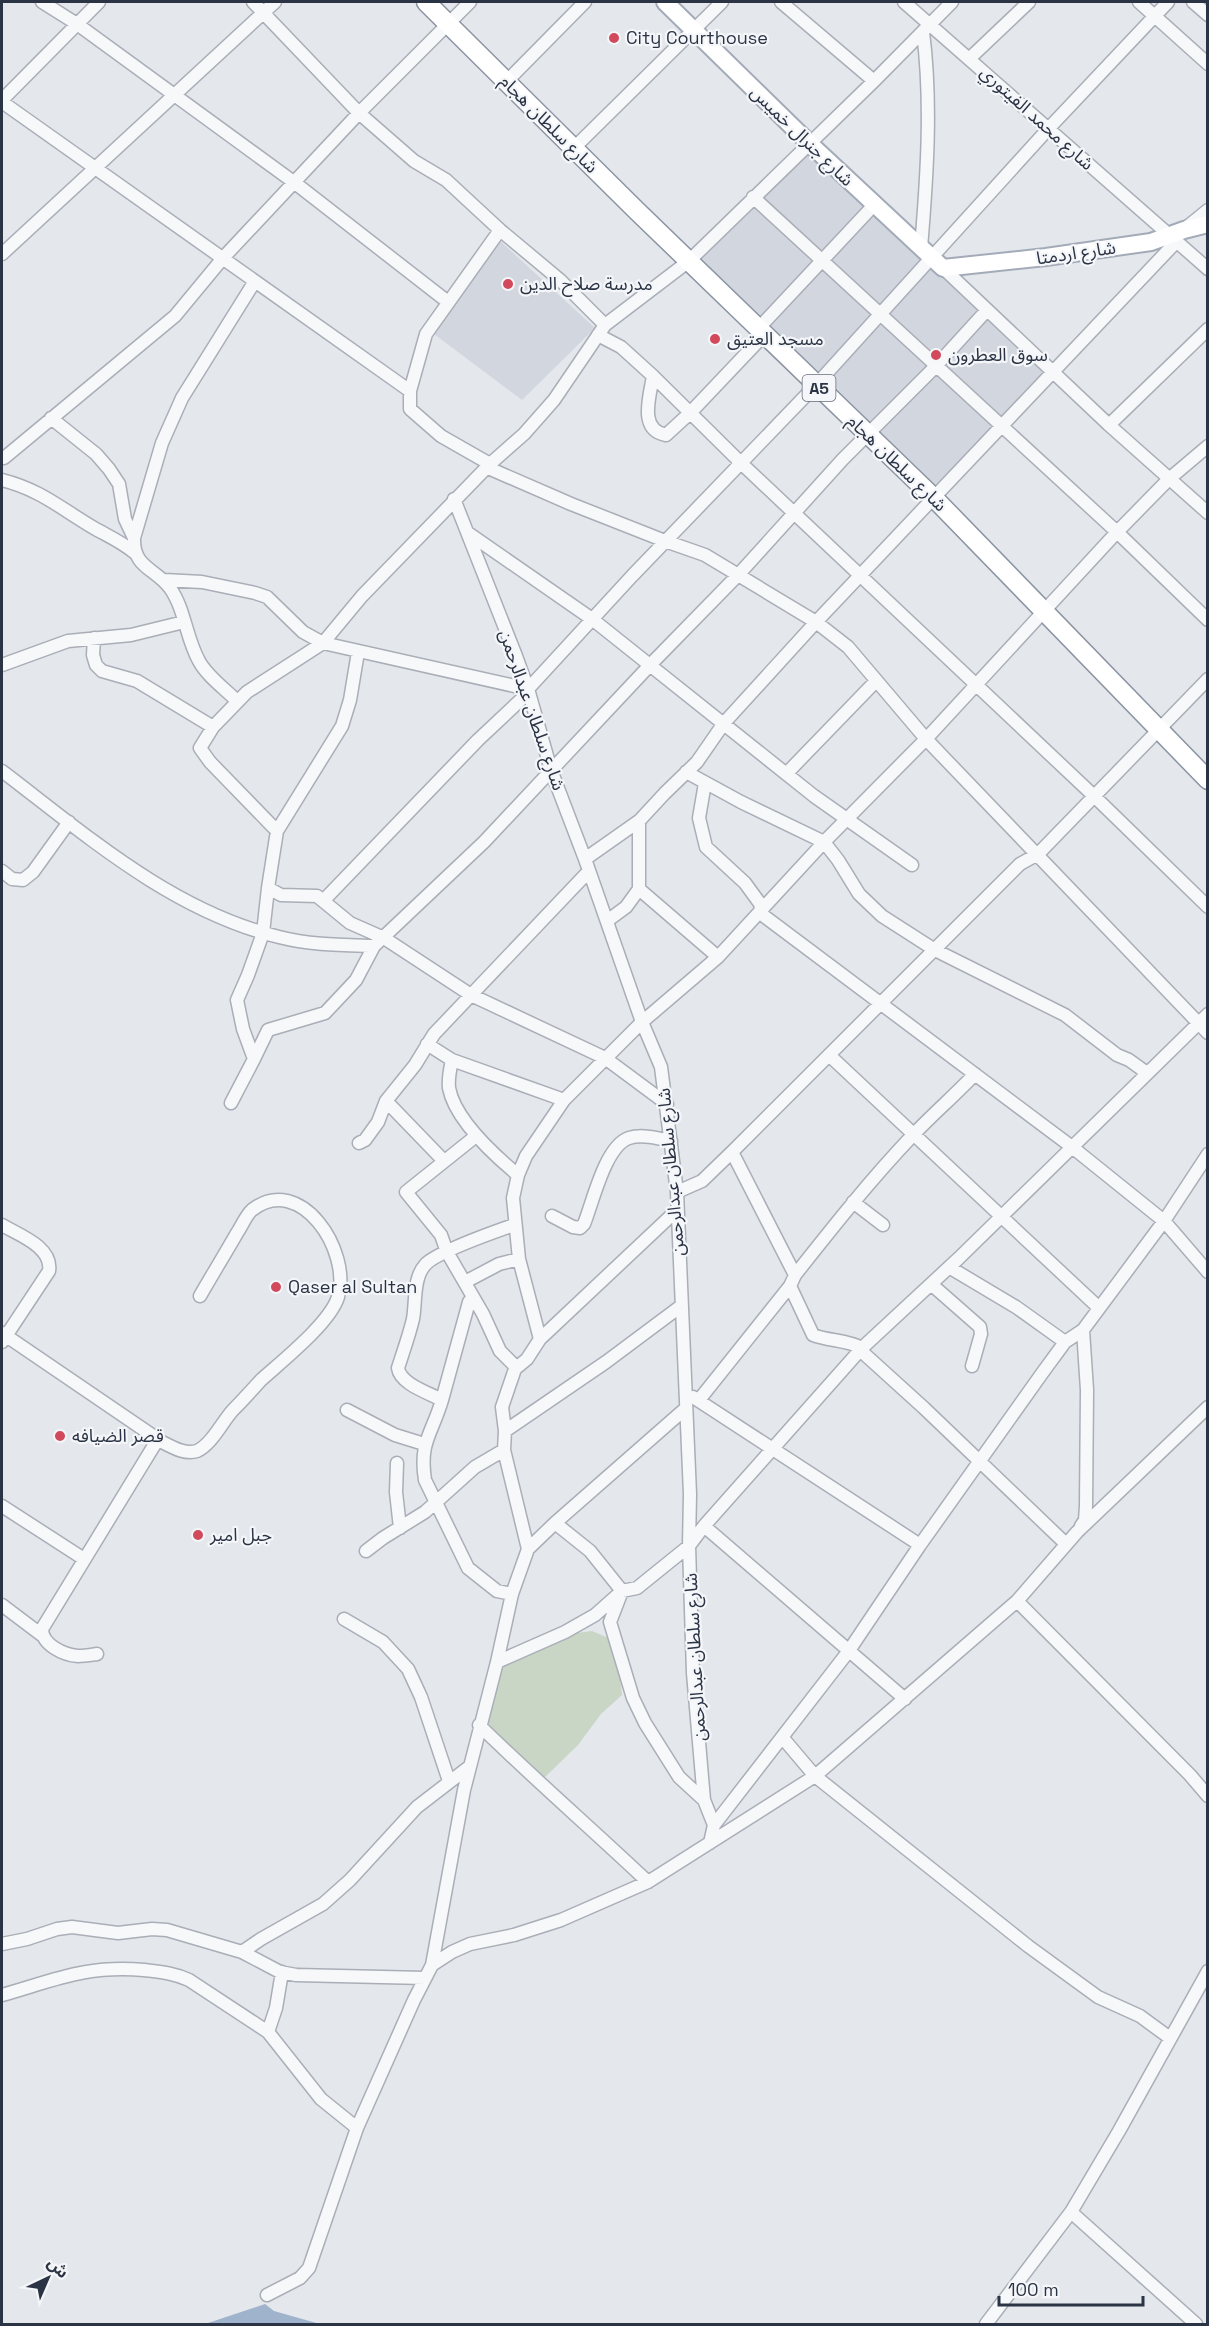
<svg xmlns="http://www.w3.org/2000/svg" width="1209" height="2326" viewBox="0 0 1209 2326" font-family="'Space Grotesk','Noto Sans Arabic',sans-serif">
<style>
.built{fill:#d2d6de}
.green{fill:#c9d6c5}
.water{fill:#9fb4cc}
.lines{fill:none;stroke-linecap:round;stroke-linejoin:round}
.minor-casing{stroke:#a9aeb7;stroke-width:15}
.major-casing{stroke:#a3abb8;stroke-width:20}
.highway-casing{stroke:#8b94a3;stroke-width:21}
.minor{stroke:#f7f8fa;stroke-width:12}
.major{stroke:#fff;stroke-width:16}
.highway{stroke:#fff;stroke-width:18}
.poi-dot{fill:#d1495b;stroke:#f4f6f9;stroke-width:2}
.labels{text-anchor:middle;stroke-width:4.5;stroke-linejoin:round;paint-order:stroke}
.shield{fill:#f4f6f9;stroke:#676e7b;stroke-width:1.5}
.shield-label{font-size:16px;font-weight:bold;fill:#2b3445}
.poi-label{font-size:18px;fill:#2b3445;stroke:#f4f6f9;text-anchor:start}
.street-label{font-size:18px;fill:#2b3445;stroke:#f4f6f9}
</style>
<rect width="100%" height="100%" fill="#e4e7ec"/>
<!-- built -->
<path class="built" d="M812 148 1047 376 938 492 697 261Z
M499 240 595 328 522 400 434 334Z"/>
<!-- green -->
<path class="green" d="M592 1631 611 1639 619 1669 622 1695 601 1714 578 1745 543 1779 484 1725 502 1662 569 1634Z"/>
<!-- water -->
<path class="water" d="M265 2304 274 2311 320 2324H205Z"/>
<g class="lines">
<!-- minor casing -->
<g class="minor-casing">
<path id="minor" d="M42 2 77 24 295 183 448 302
M253 2 359 113 414 161 446 180 500 230 560 280 605 325
M781 2 874 81
M904 2 1208 269
M1139 2 1208 64
M1193 2 1208 15
M970 58 1029 2
M507 81 585 2
M2 100 99 2
M2 102 410 391V409L441 436 490 464 524 434 554 400 605 325 689 261 874 81 952 2
M574 148 722 2
M753 197 1117 532 1208 620
M1187 227 1208 210
M921 248C927 176 932 103 923 32
M2 254 275 2
M943 268 1109 425 1208 513
M758 329 874 205
M598 335 621 347 653 376 741 463 1094 796 1208 907
M653 376C650 396 638 430 666 435L690 413 764 335
M410 391 426 334 500 230
M51 418 96 454 109 469 119 484 125 519 134 538
M1109 425 1208 329
M4 458 175 316 223 258 359 113 470 2
M490 464 362 596 323 643 247 692 213 727 200 748 210 762 277 831 268 888 281 895 317 896 350 923 384 938 471 995 605 1058 667 1104
M486 467 571 504 665 541 705 555 816 622 848 647 926 739 1208 1033
M2 480C41 490 60 508 94 528 108 536 122 542 135 553
M454 499 516 656 528 689 551 770 585 859 642 1022 661 1067 677 1192 690 1494 689 1546 693 1673 704 1800 714 1825 710 1843
M468 533 592 619 814 796 912 865
M164 580 202 582 255 593 267 597 303 632 323 643 528 689 632 576 816 385 1049 128 1168 2
M94 638 93 655 96 665 102 671 137 681 213 727
M2 665 68 641 131 635 184 622
M237 701C224 688 207 676 199 661 186 638 185 609 170 588 155 568 133 568 134 538L162 443 182 398 255 281
M2 771C86 835 172 911 279 937 310 945 342 945 374 946
M686 772 741 802 824 842 838 860 859 894 882 916 935 950 1065 1015 1117 1055 1129 1060 1147 1073
M787 773 876 681
M705 783 699 818 706 847 745 883 761 905 760 913 1072 1147 1164 1221 1208 1272
M277 831 342 726 350 700 358 652
M585 859 639 821 665 793 697 762 724 723 816 622 1176 242
M2 871 12 879 23 880 33 872 69 822
M639 889 718 957
M324 900 478 740 528 693
M607 921 626 907 639 889V821
M427 1044 452 1060 564 1100
M829 1055 1098 1307
M254 1059 268 1030 325 1013 356 980 374 946 484 842 651 664 739 574 843 459 936 366 987 310
M452 1060C450 1069 448 1079 449 1088 455 1120 494 1155 518 1175
M386 1101 444 1161
M231 1103 254 1059 243 1029 237 1000 248 975 263 933 268 888
M476 1136 406 1192 441 1235 447 1252 483 1314 500 1351 515 1366V1369
M359 1143 365 1140 378 1122 386 1101 415 1065 434 1034 589 871
M732 1152 795 1275
M677 1192 702 1181 732 1152 1020 864 1038 854 1208 679
M853 1202 883 1225
M552 1216 573 1227 580 1228 584 1224C593 1202 605 1146 629 1138 641 1134 658 1138 671 1141
M2 1225C19 1235 53 1247 49 1271L2 1342
M949 1267 1016 1307 1065 1342
M465 1282 499 1264 519 1259
M931 1284 980 1327 981 1334 972 1366
M790 1286 813 1335C829 1341 847 1340 862 1348
M473 1297 469 1302C460 1335 451 1368 442 1400 432 1434 419 1442 425 1480L468 1568 497 1591 512 1594
M2 1333 162 1442C172 1447 185 1455 197 1451 212 1444 222 1422 233 1410 243 1400 252 1390 261 1380 282 1361 330 1323 338 1297 352 1251 300 1172 252 1210 246 1215 242 1226 237 1233 225 1254 212 1275 200 1296
M540 1339 519 1259 513 1198 518 1175 526 1156 564 1100 642 1022 718 957 824 842 926 739 1117 532 1169 479 1208 446
M860 1350 924 1408 1066 1544
M693 1397 920 1545
M442 1400C429 1393 400 1384 398 1368 403 1352 409 1336 413 1319 416 1303 413 1278 425 1265 436 1252 497 1231 514 1225
M699 1400 790 1286 795 1275C833 1227 871 1179 913 1135 933 1114 955 1095 975 1074
M347 1410 395 1435 424 1444
M505 1431 606 1362 681 1306
M397 1463 396 1492 400 1528
M2 1506 84 1559
M555 1523 590 1551 622 1591 610 1622 633 1698 645 1723 679 1777 704 1800
M704 1526 905 1699
M1081 1526 1085 1520 1086 1506 1087 1390 1083 1330
M528 1549 504 1450 505 1431 502 1407 515 1369 527 1359 540 1339 676 1211
M366 1551 383 1538 425 1512 475 1467 504 1450
M1017 1601 1190 1775 1208 1796
M2 1605 43 1636
M344 1619 383 1642 408 1669 421 1697 449 1781
M97 1654C90 1655 84 1656 78 1656 64 1655 42 1645 42 1629L158 1439
M497 1662 565 1632 595 1615 622 1591 637 1588 689 1546 704 1526 862 1348 959 1258 1208 1014
M479 1725C534 1779 592 1829 648 1882
M782 1737 815 1776 1028 1946 1098 1997 1140 2016 1170 2038
M714 1825 848 1652 920 1545 1043 1372 1065 1342 1083 1330 1164 1221 1208 1154
M2 1944 27 1939 57 1929 72 1927 118 1933 152 1929 167 1930 242 1952 280 1972 296 1975 425 1978
M242 1952 261 1939 323 1904 350 1880 417 1807 469 1767
M432 1965 464 1790 497 1662 512 1594 528 1549 555 1523 685 1409
M2 1995C55 1980 86 1965 144 1970 160 1972 174 1973 189 1980L268 2032 321 2099 357 2128
M268 2032 276 2008 282 1972
M1071 2212 1196 2324
M267 2295 300 2278 309 2268 357 2128 414 2000 432 1965 452 1952 470 1944 514 1935 561 1920 648 1882 815 1776 1017 1601 1077 1532 1208 1407
M986 2324 1071 2212 1119 2131 1208 1971"/>
</g>
<!-- major casing -->
<g class="major-casing">
<path id="major" d="M665 2 809 143 943 268 1046 257 1151 242 1184 230 1208 224"/>
</g>
<!-- highway casing -->
<g class="highway-casing">
<path id="highway" d="M426 2 638 212 935 499 1208 780"/>
</g>
<!-- minor -->
<use href="#minor" class="minor"/>
<!-- major -->
<use href="#major" class="major"/>
<!-- highway -->
<use href="#highway" class="highway"/>
</g>
<!-- markers -->
<g class="poi-dot">
<circle cx="614" cy="38" r="6"/>
<circle cx="508" cy="284" r="6"/>
<circle cx="715" cy="339" r="6"/>
<circle cx="936" cy="355" r="6"/>
<circle cx="276" cy="1287" r="6"/>
<circle cx="60" cy="1436" r="6"/>
<circle cx="198" cy="1535" r="6"/>
</g>
<g class="labels">
<!-- shield labels -->
<rect class="shield" x="802.5" y="375" width="33" height="26" rx="4.5"/>
<g class="shield-label">
<text x="819" y="394">A5</text>
</g>
<!-- poi labels -->
<g class="poi-label">
<text x="626" y="44">City Courthouse</text>
<text x="520" y="290">مدرسة صلاح الدين</text>
<text x="727" y="345">مسجد العتيق</text>
<text x="948" y="361">سوق العطرون</text>
<text x="288" y="1293">Qaser al Sultan</text>
<text x="72" y="1442">قصر الضيافه</text>
<text x="210" y="1541">جبل امير</text>
</g>
<!-- street labels -->
<g class="street-label">
<text transform="translate(1037 118) rotate(42)" y="6">شارع محمد الفيتوري</text>
<text transform="translate(549 124) rotate(45)" y="6">شارع سلطان هجام</text>
<text transform="translate(802 136) rotate(44)" y="6">شارع جنرال خميس</text>
<text transform="translate(1076 253) rotate(-8)" y="6">شارع اردمتا</text>
<text transform="translate(897 463) rotate(44)" y="6">شارع سلطان هجام</text>
<text transform="translate(532 710) rotate(71)" y="6">شارع سلطان عبدالرحمن</text>
<text transform="translate(671 1172) rotate(-95)" y="6">شارع سلطان عبدالرحمن</text>
<text transform="translate(695 1657) rotate(-93)" y="6">شارع سلطان عبدالرحمن</text>
</g>
</g>
<!-- border -->
<rect width="1209" height="2326" fill="none" stroke="#2b3445" stroke-width="6"/>
<!-- north arrow -->
<g transform="translate(48 2278) rotate(44)" stroke="#f4f6f9" stroke-width="4.5" paint-order="stroke">
<path d="M0-4.5L10 22L0 15L-10 22Z" fill="#2b3445"/>
<text y="-9" font-size="16" font-weight="bold" text-anchor="middle" fill="#2b3445">ش</text>
</g>
<!-- scale -->
<path d="M999 2296v9h144v-9" fill="none" stroke="#2b3445" stroke-width="3"/>
<text x="1008" y="2296" font-size="18" fill="#2b3445" stroke="#f4f6f9" stroke-width="4.5" paint-order="stroke">100 m</text>
</svg>
